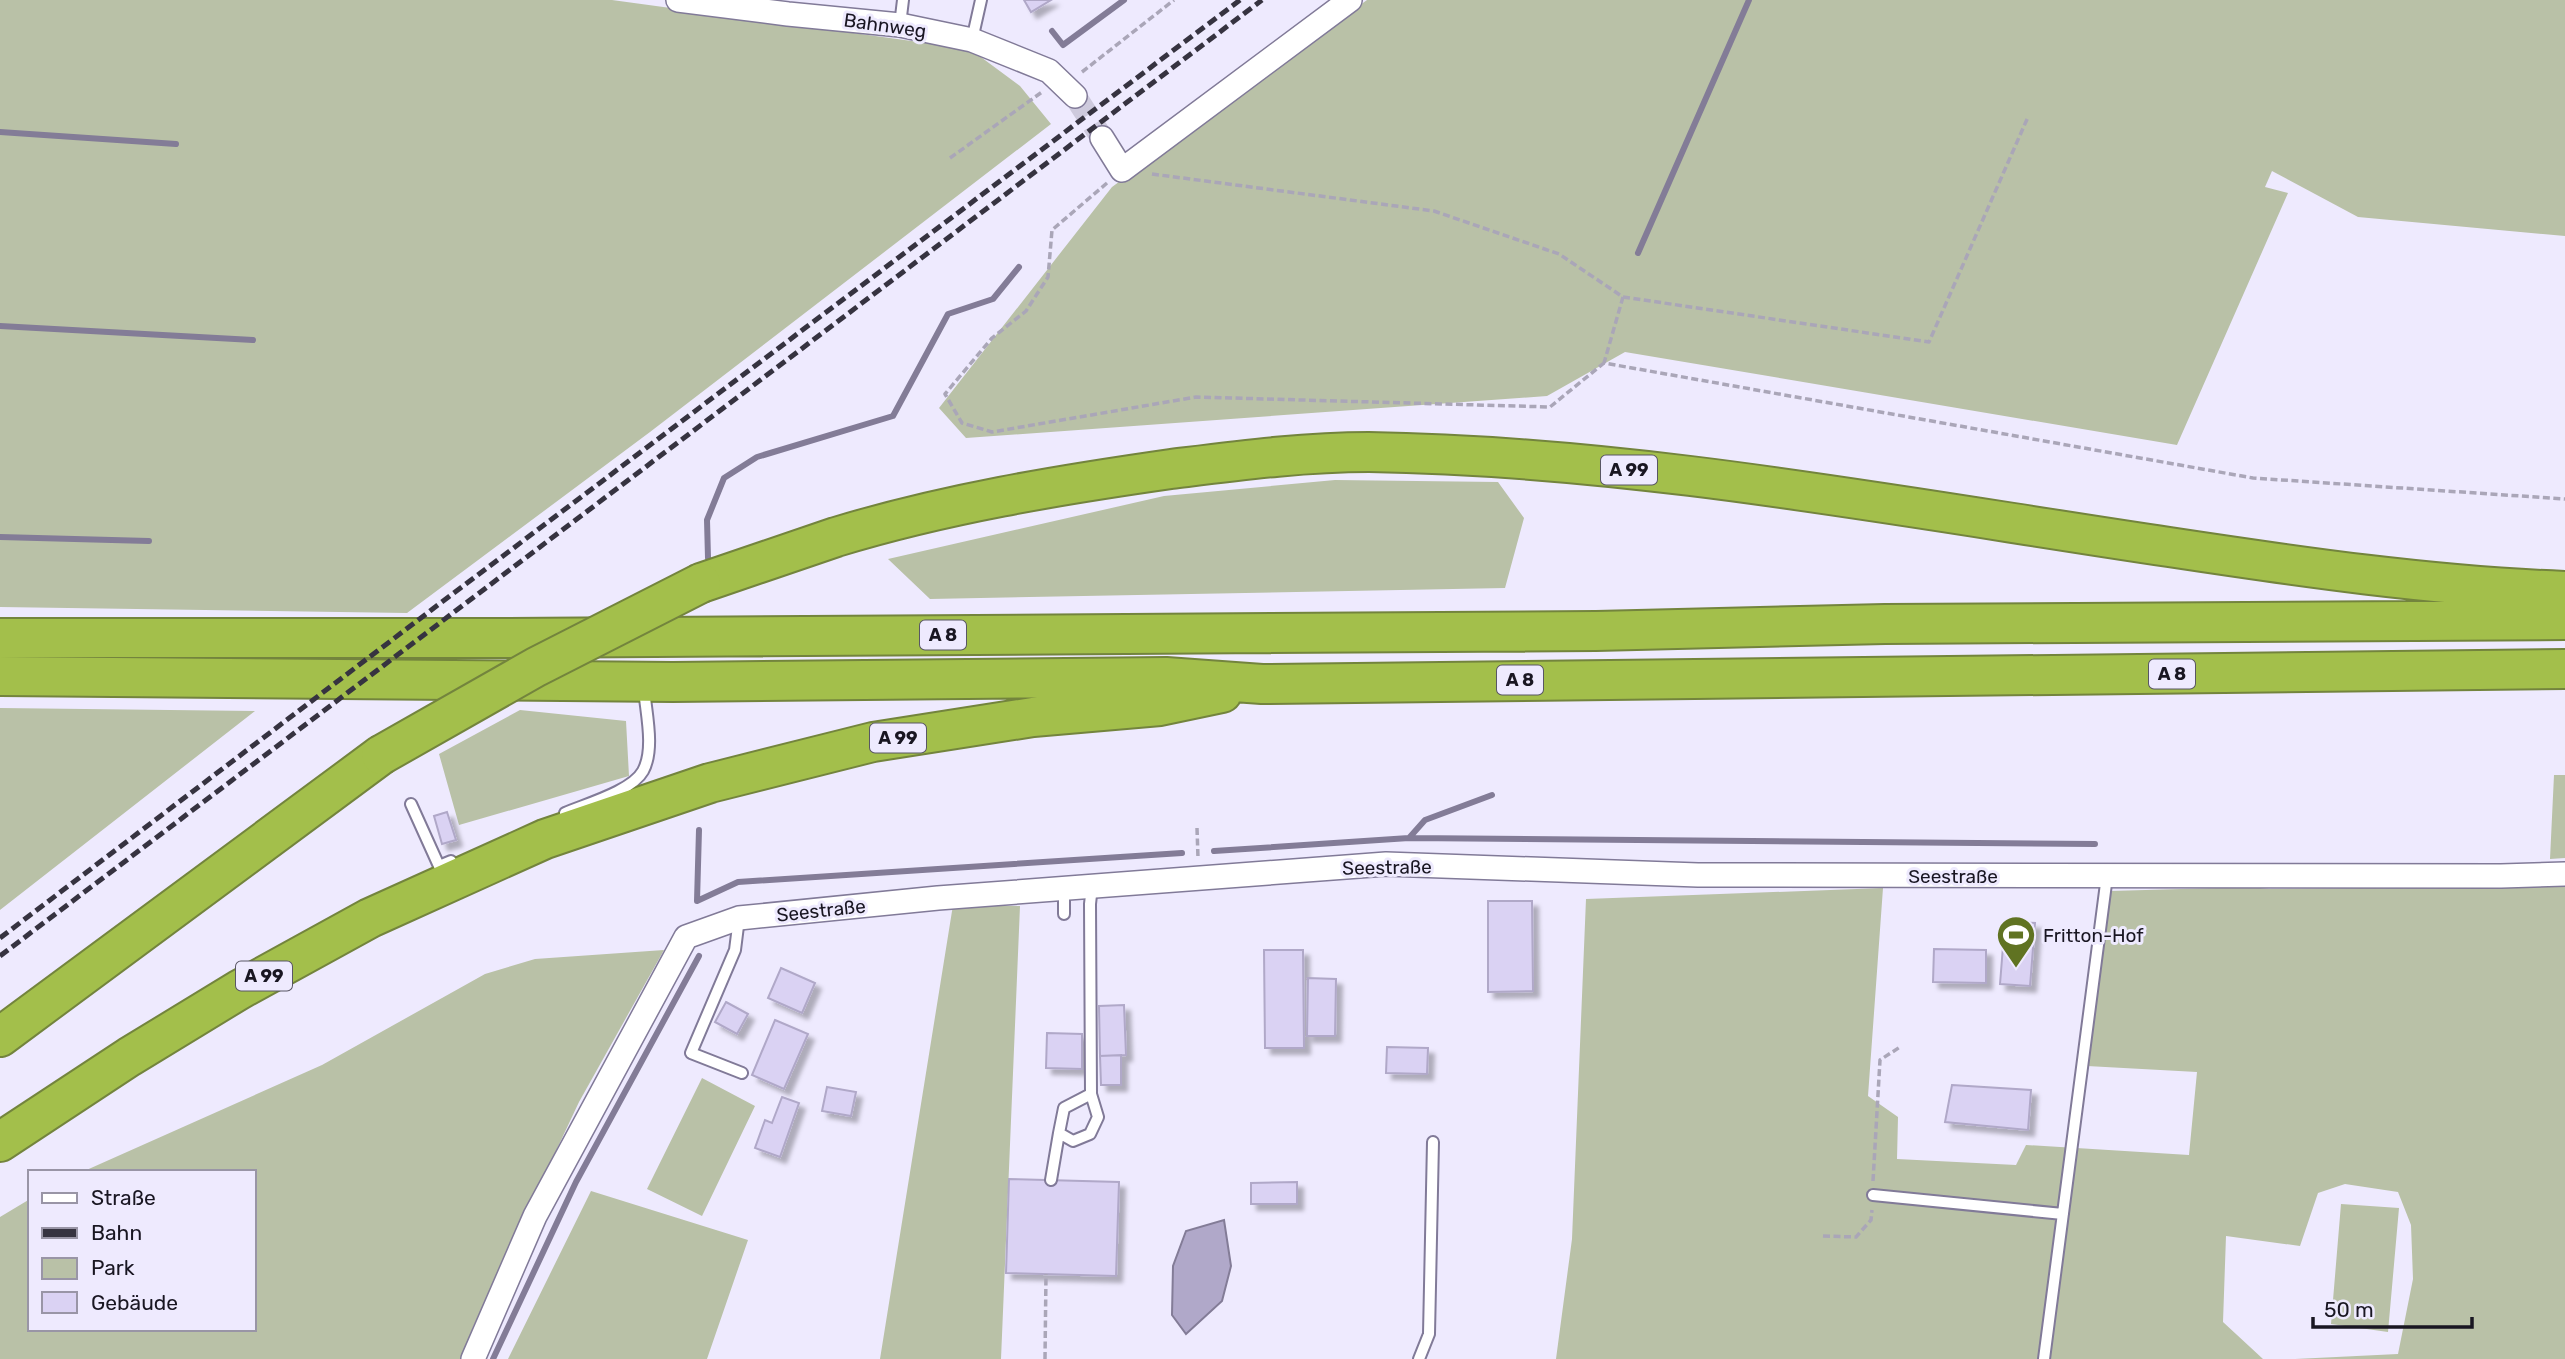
<svg xmlns="http://www.w3.org/2000/svg" width="2565" height="1359" viewBox="0 0 2565 1359" font-family="Rubik,sans-serif">
<style>
.green{fill:#b9c1a7}
.water{fill:#b0a8c9;stroke:#837c97;stroke-width:2}
.lines{fill:none;stroke-linecap:round;stroke-linejoin:round}
.stream{stroke:#837c97;stroke-width:6}
.building{fill:#dad2f3;stroke:#b0a8c8;stroke-width:2;filter:url(#shadow)}
.minor-tunnel{stroke:#cecadd;stroke-width:23;stroke-dasharray:23 11;stroke-linecap:butt}
.service-casing{stroke:#817a98;stroke-width:14}
.minor-casing{stroke:#817a98;stroke-width:26}
.motorway-casing{stroke:#73843d;stroke-width:42}
.path{stroke:#aaa6b8;stroke-width:3.5;stroke-dasharray:7 3.5;stroke-linecap:butt}
.service{stroke:#fff;stroke-width:10}
.minor{stroke:#fff;stroke-width:23}
.motorway{stroke:#a3bf4b;stroke-width:38}
.rail{stroke:#363340;stroke-width:5;stroke-dasharray:10 5;stroke-linecap:butt}
.motorway-bridge-casing{stroke:#73843d;stroke-width:42;stroke-linecap:butt}
.motorway-bridge{stroke:#a3bf4b;stroke-width:38}
.labels{text-anchor:middle;stroke-width:6;stroke-linejoin:round;paint-order:stroke}
.shield{fill:#eeeafe;stroke:#595664;stroke-width:2}
.shield-label{font-size:18px;font-weight:bold;fill:#191622}
.street-label{font-size:19px;fill:#191622;stroke:#eeeafe}
.poi-label{font-size:19px;fill:#191622;stroke:#eeeafe;text-anchor:start}
</style>
<defs>
<filter id="shadow"><feDropShadow dx="6" dy="6" stdDeviation="2" flood-color="#0004"/></filter>
</defs>
<rect width="100%" height="100%" fill="#eeeafe"/>
<!-- green -->
<path class="green" d="M0 0H612L970 49 1020 86 1051 124 650 432 407 613 0 607Z
M1367 0H1748V2L1749 0H2565V236L2358 217 2272 171 2265 187 2288 193 2177 445 1625 352 1547 396 966 438 939 408 1112 187Z
M1335 480 1498 482 1524 518 1505 588 930 599 888 559 1164 496Z
M0 708 255 711 0 910Z
M520 710 626 721 629 776 459 825 439 754Z
M2554 775H2565V858L2550 859Z
M2565 886V1359H2295L2398 1354 2413 1279 2411 1225 2398 1192 2345 1184 2318 1193 2300 1246 2226 1236 2223 1322 2263 1359H1556L1572 1239 1586 899 1883 888 1868 1096 1898 1117 1897 1159 2016 1165 2026 1145 2189 1155 2197 1072 2087 1066 2110 891 2252 887 2269 889Z
M953 905 1020 906 1001 1359H880Z
M664 950 579 1102 473 1327 461 1359H0V1217L30 1199V1329H254V1172H82L322 1065 485 974 535 959Z
M702 1078 755 1106 702 1216 647 1189Z
M591 1191 748 1240 707 1359H508Z
M2341 1204 2399 1208 2388 1332 2331 1324Z"/>
<!-- water -->
<path class="water" d="M1224 1220 1231 1266 1222 1301 1186 1334 1172 1315 1173 1266 1186 1231Z"/>
<g class="lines">
<!-- stream -->
<path class="stream" d="M1052 31 1063 45 1124 0
M0 132 176 144
M1638 253 1749 0
M0 326 253 340
M0 537 149 541
M708 558 707 520 724 478 757 457 893 416 948 314 993 299 1019 267
M699 830 697 901 738 882 1182 853
M1409 838 2095 844
M1214 851 1409 838 1425 820 1492 795
M493 1359 576 1182 699 956"/>
</g>
<!-- building -->
<path class="building" d="M1024 0H1051L1031 12Z
M447 812 456 840 442 844 434 816Z
M1488 901H1532L1533 991 1488 992Z
M2005 921 2035 923 2030 986 2000 984Z
M1934 949 1986 950V983L1933 982Z
M1264 950H1303L1304 1048H1265Z
M781 968 815 983 802 1013 768 998Z
M1308 978 1336 979 1335 1036H1307Z
M726 1002 748 1014 737 1034 715 1022Z
M1124 1005 1126 1055 1100 1056 1099 1006Z
M775 1020 808 1034 784 1089 752 1075Z
M1047 1033 1082 1034V1069L1046 1068Z
M1387 1047 1428 1048 1427 1074 1386 1073Z
M1121 1055V1085H1101L1100 1056Z
M1952 1085 2031 1090 2028 1130 1945 1122Z
M827 1087 856 1092 851 1116 822 1111Z
M782 1097 799 1103 780 1157 755 1148 765 1120 772 1123Z
M1009 1179 1119 1182 1116 1276 1006 1273Z
M1297 1182V1204H1251V1183Z"/>
<g class="lines">
<!-- minor-tunnel -->
<path class="minor-tunnel" d="M1075 96 1102 138"/>
<!-- service casing -->
<g class="service-casing">
<path id="service" d="M900 25 903 0
M972 40 981 0
M411 804 439 866 451 861
M565 813C586 804 632 791 643 771 655 749 646 713 644 689
M1064 888V914
M739 918 735 950 691 1053 742 1073
M1091 1094 1064 1108 1059 1133 1073 1141 1090 1134 1098 1117 1091 1094 1090 904 1092 886
M1051 1180 1059 1133
M1873 1195 2063 1214
M1419 1359 1429 1334 1433 1142
M2044 1359 2107 876"/>
</g>
<!-- minor casing -->
<g class="minor-casing">
<path id="minor" d="M678 0 788 14 900 25 972 40 1049 71 1075 96
M1102 138 1122 170 1350 0
M473 1359 535 1216 686 937 739 918 938 898 1386 864 1698 875 2501 876 2565 874"/>
</g>
<!-- motorway casing -->
<g class="motorway-casing">
<path id="motorway" d="M701 583C746 568 791 552 836 537 944 504 1059 485 1171 469 1236 461 1303 452 1369 452 1635 456 1906 508 2169 547 2301 567 2432 586 2565 591
M0 638H507L1596 631 1885 624 2565 620
M0 676 673 682 1166 677 1262 684 2565 669
M0 1037 381 755
M0 1142 129 1057 239 990 370 918 545 839 710 783 873 742 1033 717 1160 706 1222 693"/>
</g>
<!-- path -->
<path class="path" d="M1082 72 1174 0
M950 158 1042 92
M1152 174 1434 211 1559 254 1623 297 1604 363 2253 478 2565 499
M1107 183 1052 230 1048 277 1026 311 992 338 945 394 962 423 992 432 1196 397 1550 407 1604 363
M1623 297 1929 342 2028 117
M1197 828 1198 858
M1873 1181 1880 1060 1900 1047
M1823 1236 1856 1237 1871 1220 1872 1210
M1045 1359 1046 1274"/>
<!-- service -->
<use href="#service" class="service"/>
<!-- minor -->
<use href="#minor" class="minor"/>
<!-- motorway -->
<use href="#motorway" class="motorway"/>
<!-- rail -->
<path class="rail" d="M0 938 430 611 1240 0
M0 956 1262 0"/>
<!-- motorway-bridge casing -->
<g class="motorway-bridge-casing">
<path id="motorway-bridge" d="M381 755 536 667 701 583"/>
</g>
<!-- motorway-bridge -->
<use href="#motorway-bridge" class="motorway-bridge"/>
</g>
<!-- icons -->
<defs>
<g id="stadium-pin" transform="scale(2.0125)"><path d="M0 17L-7.5 6A9.5 9.5 0 1 1 7.5 6Z" fill="#607322" stroke="#eeeafe"/><path d="M0-5a6.5 5 0 1 0 0 10a6.5 5 0 1 0 0-10ZM-3.5-1.8h7v3.6h-7Z" fill="#fff"/></g>
</defs>
<g fill-rule="evenodd">
<use href="#stadium-pin" x="2016" y="935"/>
</g>
<g class="labels">
<!-- shield labels -->
<g class="shield">
<rect x="1601" y="455.5" width="56" height="29" rx="5"/>
<rect x="920" y="620.5" width="46" height="29" rx="5"/>
<rect x="2149" y="659.5" width="46" height="29" rx="5"/>
<rect x="1497" y="665.5" width="46" height="29" rx="5"/>
<rect x="870" y="723.5" width="56" height="29" rx="5"/>
<rect x="236" y="961.5" width="56" height="29" rx="5"/>
</g>
<g class="shield-label">
<text x="1629" y="476">A 99</text>
<text x="943" y="641">A 8</text>
<text x="2172" y="680">A 8</text>
<text x="1520" y="686">A 8</text>
<text x="898" y="744">A 99</text>
<text x="264" y="982">A 99</text>
</g>
<!-- street labels -->
<g class="street-label">
<text transform="translate(885 25) rotate(8)" y="7">Bahnweg</text>
<text transform="translate(1387 867) rotate(-1)" y="7">Seestraße</text>
<text x="1953" y="883">Seestraße</text>
<text transform="translate(821 910) rotate(-6)" y="7">Seestraße</text>
</g>
<!-- poi labels -->
<g class="poi-label">
<text x="2043" y="942">Fritton-Hof</text>
</g>
</g>
<!-- legend -->
<rect x="28" y="1170" width="228" height="161" fill="#eeeafe" stroke="#9995a6" stroke-width="2"/>
<rect x="42" y="1193" width="35" height="10" fill="#ffffff" stroke="#9995a6" stroke-width="2"/>
<text x="91" y="1205" font-size="21" fill="#191622">Straße</text>
<rect x="42" y="1228" width="35" height="10" fill="#363340" stroke="#9995a6" stroke-width="2"/>
<text x="91" y="1240" font-size="21" fill="#191622">Bahn</text>
<rect x="42" y="1258" width="35" height="21" fill="#b9c1a7" stroke="#9995a6" stroke-width="2"/>
<text x="91" y="1275" font-size="21" fill="#191622">Park</text>
<rect x="42" y="1292" width="35" height="21" fill="#dad2f3" stroke="#9995a6" stroke-width="2"/>
<text x="91" y="1310" font-size="21" fill="#191622">Gebäude</text>
<!-- scale -->
<path d="M2313 1317v10h159v-10" fill="none" stroke="#191622" stroke-width="3.5"/>
<text x="2324" y="1317" font-size="21" fill="#191622" stroke="#eeeafe" stroke-width="5" paint-order="stroke">50 m</text>
</svg>
